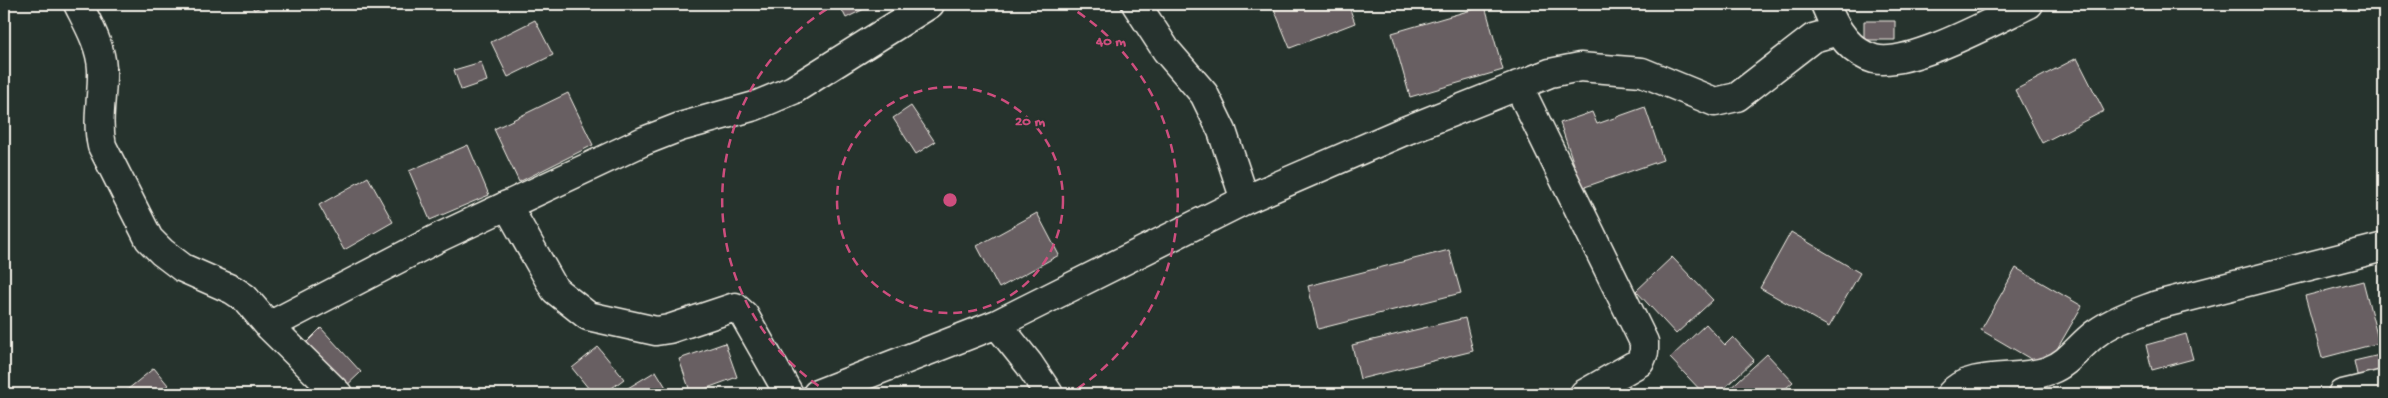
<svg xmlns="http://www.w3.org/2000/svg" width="2388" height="398" viewBox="0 0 2388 398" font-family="'Gochi Hand',sans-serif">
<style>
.building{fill:#685e62;stroke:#f4f1e8}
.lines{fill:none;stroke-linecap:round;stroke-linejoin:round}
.minor-casing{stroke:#f4f1e8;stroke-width:31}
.minor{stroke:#26332d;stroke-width:28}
.ring{fill:none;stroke:#ce4e7e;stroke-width:2.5;stroke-dasharray:9 6}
.centre{fill:#ce4e7e;stroke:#26332d;stroke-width:2.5}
.ring-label{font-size:15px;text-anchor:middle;font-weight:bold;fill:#ce4e7e;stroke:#26332d;stroke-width:4.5;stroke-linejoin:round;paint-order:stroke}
</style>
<rect width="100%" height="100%" fill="#26332d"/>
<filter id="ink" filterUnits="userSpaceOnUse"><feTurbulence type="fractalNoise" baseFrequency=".02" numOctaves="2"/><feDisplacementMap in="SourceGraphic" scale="10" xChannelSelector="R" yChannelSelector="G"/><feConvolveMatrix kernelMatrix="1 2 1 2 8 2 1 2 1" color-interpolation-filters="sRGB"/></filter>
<g filter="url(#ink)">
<!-- building -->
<path class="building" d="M251 4H267L254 10Z
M839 4H874L846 18Z
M1272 4H1348L1355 23 1290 48Z
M1485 6 1503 70 1410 97 1392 33Z
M535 20 553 55 508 77 491 42Z
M1864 21H1895V40H1864Z
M2077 58 2104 111 2042 143 2015 90Z
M481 62 487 81 461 90 454 70Z
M568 93 593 145 519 182 494 129Z
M911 106 935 142 916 154 893 118Z
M1645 107 1663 160 1582 188 1560 123 1592 112 1597 124Z
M468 145 489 195 430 220 409 171Z
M368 177 393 222 344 250 319 205Z
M1037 213 1059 255 999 288 977 246Z
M1791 232 1860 273 1829 327 1760 288Z
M1449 250 1461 293 1318 329 1308 286Z
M1672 257 1713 300 1676 334 1636 291Z
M2016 268 2082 306 2046 368 1981 330Z
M2363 281 2379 343 2322 358 2305 296Z
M1465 318 1473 351 1360 379 1352 345Z
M1706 324 1725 345 1733 337 1754 360 1718 394H1704L1670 358Z
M321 328 361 372 340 392 300 349Z
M2186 334 2193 359 2152 370 2146 345Z
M725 343 737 377 691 394 679 359Z
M598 347 624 379 604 394H593L572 368Z
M1767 354 1793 382 1779 394H1724Z
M2384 354V373L2358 379 2354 361Z
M154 368 168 385 157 394H122Z
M656 371 670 394H618Z"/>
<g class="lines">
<!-- minor casing -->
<g class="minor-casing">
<path id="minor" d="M78 4C88 24 101 46 102 69 103 95 96 120 102 146L149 239 162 252 183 268 233 290 245 298 269 326 338 394
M1136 4 1166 50 1204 94 1222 131 1245 200
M1825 4C1834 27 1849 52 1874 59 1909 68 1995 20 2029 4
M1518 85 1644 342V352L1640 362 1584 394
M507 205 555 290 588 316 656 331 669 329 735 307 744 315 789 394
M997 324 1029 364 1049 394
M269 326 440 237 644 141 680 127 755 106 793 90 930 4
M817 394 997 324 1245 200 1402 132 1550 73 1580 67 1642 72 1715 102 1737 97 1813 38 1838 31
M1951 394C1970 370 2021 382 2050 370 2069 363 2079 346 2095 334 2114 320 2136 313 2157 305L2384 247
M2342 394 2384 384"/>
</g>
<!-- minor -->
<use href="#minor" class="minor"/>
</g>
</g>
<!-- distance rings -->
<g class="ring">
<circle cx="950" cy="200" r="113"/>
<path d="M831 394A227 227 0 0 1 835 4M1065 4A227 227 0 0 1 1069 394"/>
</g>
<circle cx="950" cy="200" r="8" class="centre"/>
<g class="ring-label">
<text x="1111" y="45">40 m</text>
<text x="1030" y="125">20 m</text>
</g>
<!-- margin -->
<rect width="2388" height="398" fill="none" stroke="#26332d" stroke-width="20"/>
<rect x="10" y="10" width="2368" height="378" fill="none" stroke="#f4f1e8" stroke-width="2" filter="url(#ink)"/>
</svg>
